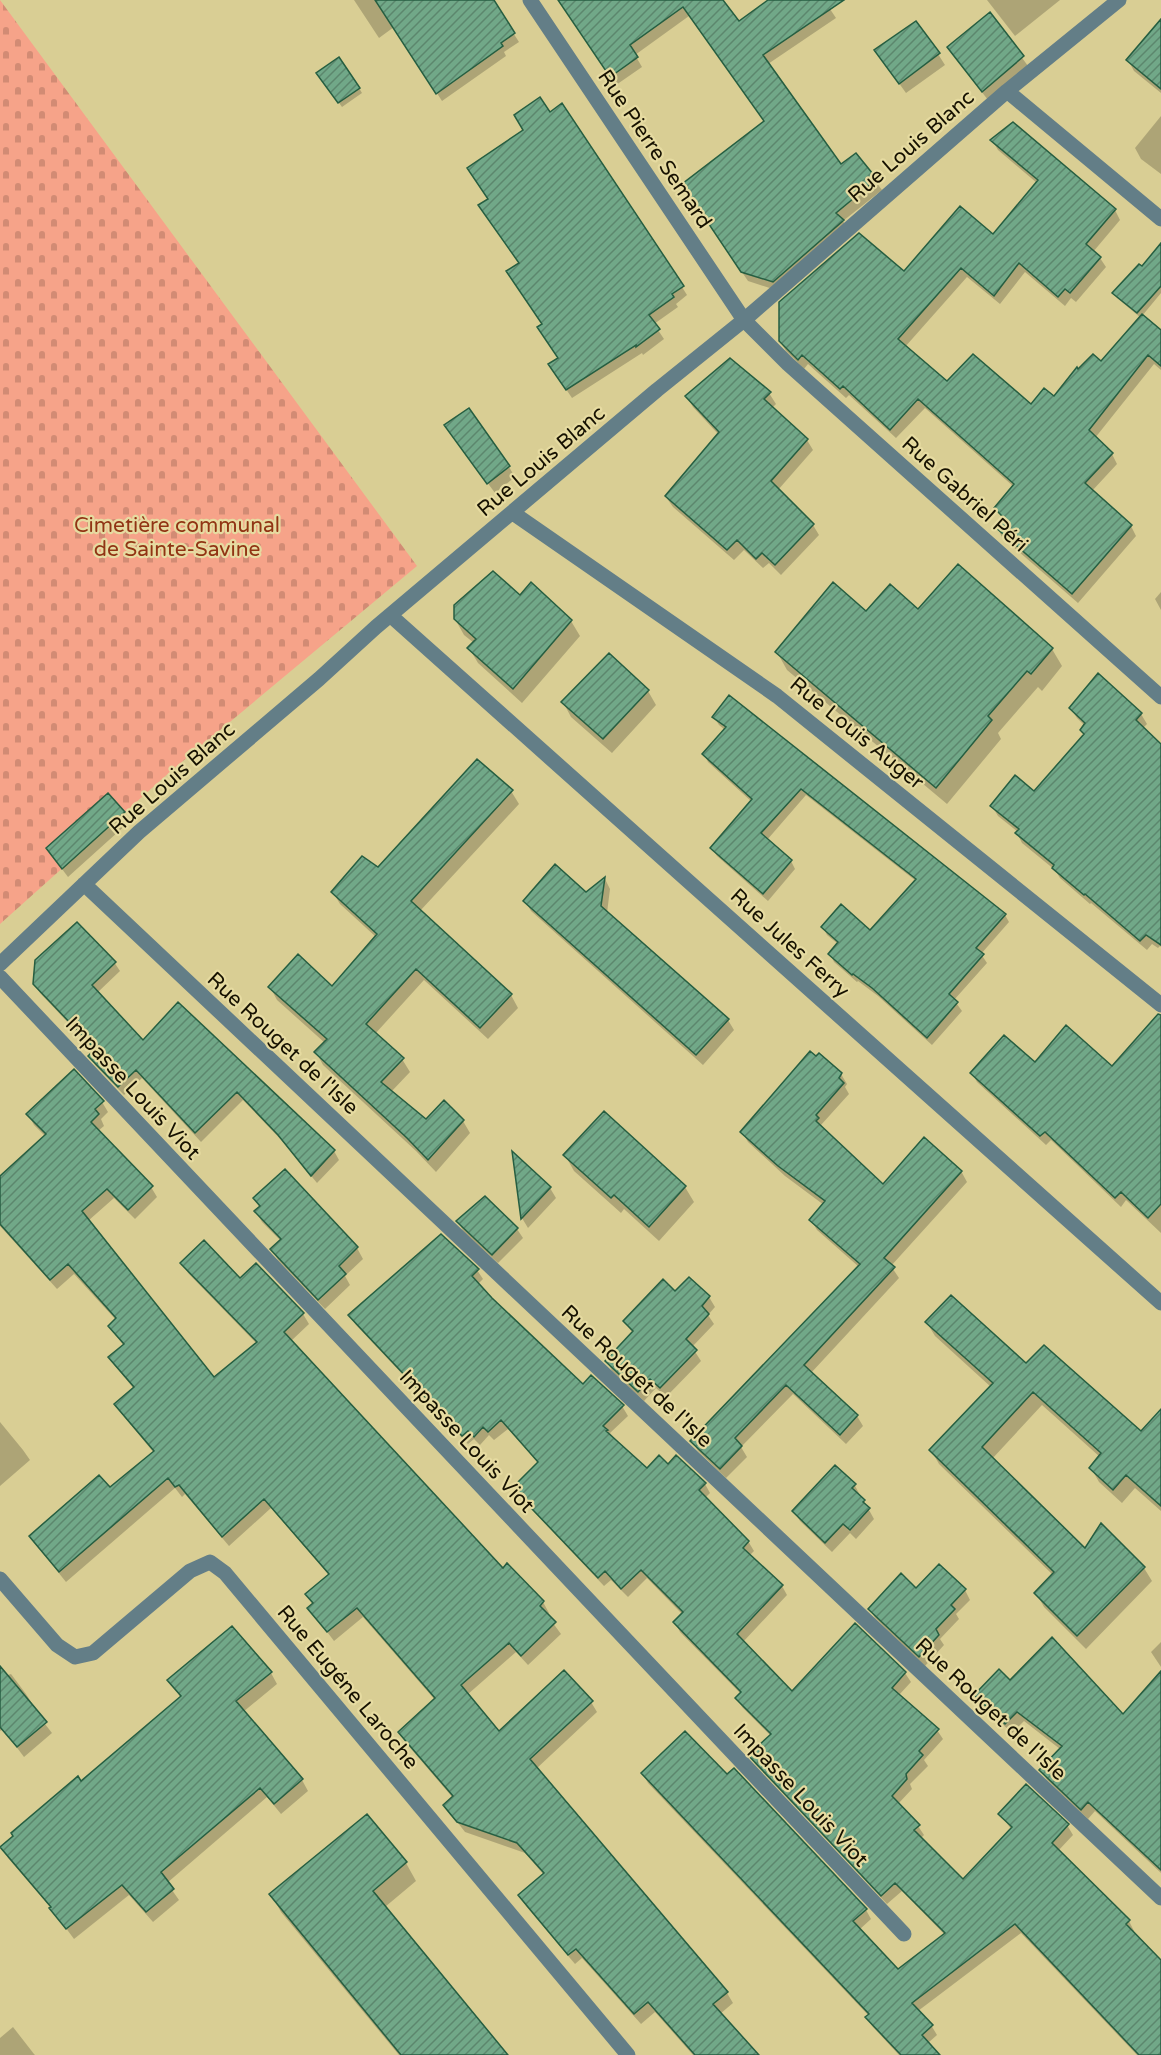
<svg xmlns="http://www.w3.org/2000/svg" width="1161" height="2055" viewBox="0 0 1161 2055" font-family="'Varela Round',sans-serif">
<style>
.cemetery{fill:url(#cemetery-stones)}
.shadow{fill:#0003}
.building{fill:url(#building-hatch);stroke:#265e41;stroke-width:1.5}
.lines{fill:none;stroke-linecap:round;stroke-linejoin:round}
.minor{stroke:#637e87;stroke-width:15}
.labels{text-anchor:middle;stroke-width:4.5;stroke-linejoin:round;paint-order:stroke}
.street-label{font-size:21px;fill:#161100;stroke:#e6dba1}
.park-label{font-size:21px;fill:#913414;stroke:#e6dba1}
</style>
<defs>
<pattern id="cemetery-stones" width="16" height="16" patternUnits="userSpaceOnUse" patternTransform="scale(1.5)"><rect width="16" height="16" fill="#f6a389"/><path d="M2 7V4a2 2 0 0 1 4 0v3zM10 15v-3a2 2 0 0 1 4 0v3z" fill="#d28b74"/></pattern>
<pattern id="building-hatch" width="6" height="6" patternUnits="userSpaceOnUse" patternTransform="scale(1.5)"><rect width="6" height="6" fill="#71a888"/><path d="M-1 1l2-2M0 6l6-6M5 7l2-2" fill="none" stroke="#5c876d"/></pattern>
</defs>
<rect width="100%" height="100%" fill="#d9ce94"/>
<!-- cemetery -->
<path class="cemetery" d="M0 0 417 566 171 771 0 924Z"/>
<!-- shadow -->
<path class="shadow" d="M354 0H492L519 42 504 52 506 56 442 101 394 27 379 38Z
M559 0H721L738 23 771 0H824L836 18 768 64 841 166 856 155 882 190 843 221 848 230 779 291 748 281 689 194 765 122 689 16 635 55 642 67 616 85Z
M987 0H1060L1015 36Z
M990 14 1028 66 988 100 954 56Z
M1161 21V93L1134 71 1128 60Z
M938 54 945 65 906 93 883 61Z
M321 78 359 88 362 93 342 107Z
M1161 116V174L1141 159 1135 148Z
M992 140 1115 210 1120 220 1093 252 1100 258 1106 267 1076 302 1071 298 1065 306 1025 272 1000 304 967 277 905 347 947 383 1031 406 1054 398 1101 364 1141 318 1117 298 1114 293 1143 268 1161 248V293L1142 316 1161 332V370L1154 364 1095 438 1112 454 1117 464 1092 491 1131 526 1136 536 1078 603 1002 537 997 527 1003 519 996 508 1014 487 925 408 896 438 849 395 846 398 808 364 804 369 786 351 780 341 904 273 993 236 1037 183 998 150Z
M682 287 687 295 676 304 678 307 654 324 664 339 643 355 642 353 572 398 555 373Z
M769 393 776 404 772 408 807 440 813 450 778 490 813 525 819 535 781 575 769 563 763 568 744 550 734 560 673 507 666 497 719 435 693 407 687 397Z
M446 426 509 467 515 477 495 493Z
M1161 592V610L1155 599Z
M520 597 571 621 580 636 522 703 478 663 469 648 474 643 464 635 455 619Z
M918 611 1052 649 1062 666 1042 691 1038 687 998 733 1001 739 947 804 787 670 777 652 866 613Z
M609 655 648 691 656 705 612 753 571 717 563 702Z
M1071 709 1141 714 1147 724 1142 729 1161 746V947L1160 946 1158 948 1152 944 1147 950 1091 903 1090 904 1060 878 1055 870 1022 843 1017 833 1018 832 998 816 992 806 1034 793 1085 735V726L1077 718Z
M714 717 1005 915 1009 922 981 954 987 963 954 1000 962 1011 932 1045 878 996 858 981 857 982 834 962 830 954 838 944 827 935 823 927 870 932 916 881 806 795 767 840 791 861 795 869 768 901 717 856 712 848 752 802 708 762 704 754 725 730 719 725Z
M511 791 519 804 420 911 511 995 518 1008 488 1039 424 980 375 1034 402 1059 410 1072 391 1092 426 1121 444 1103 463 1121 470 1133 436 1172 416 1151 323 1065 316 1052 325 1043 277 1000 270 987 332 988 376 937 340 904 333 892 379 869Z
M108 795 129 822 68 877 53 857Z
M605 879 610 889 607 913 728 1020 734 1030 703 1065 531 911 525 901 586 894Z
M114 962 120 971 97 993 143 1042 178 1004 334 1151 339 1160 317 1183 285 1144 243 1100 201 1142 142 1078 124 1095 95 1065 90 1056 95 1051 40 993 34 983Z
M1161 1039V1233L1126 1200 1121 1207 1051 1140 1046 1145 977 1082 972 1073 1035 1064 1112 1068Z
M819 1055 841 1074 847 1084 845 1087 849 1094 821 1125 824 1130 883 1186 961 1171 967 1182 891 1266 899 1278 811 1373 857 1416 863 1426 846 1444 793 1394 741 1447 747 1457 726 1478 698 1451 692 1441 859 1267 817 1230 811 1220 824 1205 785 1176 748 1142 742 1132Z
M102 1102 108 1112 101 1119 104 1126 98 1131 151 1187 157 1197 135 1219 114 1198 88 1221 213 1379 257 1344 188 1273 182 1263 240 1280 303 1314 309 1324 290 1342 503 1570 543 1602 549 1613 547 1615 561 1634 528 1665 516 1652 467 1695 499 1733 591 1702 597 1712 536 1769 727 1993 733 2003 720 2014 757 2055H693L655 2012 641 2024 582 1958 575 1964 526 1906 520 1896 544 1875 525 1853 465 1832 444 1805 453 1798 406 1743 400 1733 435 1700 363 1617 334 1641 309 1608 313 1605 307 1594 329 1575 271 1508 229 1546 185 1494 182 1497 175 1488 66 1582 37 1546 31 1536 110 1490 154 1453 122 1414 116 1404 134 1389 116 1367 110 1357 124 1346 109 1326 116 1320 74 1274 57 1289 0 1226V1180L45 1136 34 1125 28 1114Z
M514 1155 550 1188 556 1198 528 1228 522 1218Z
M565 1155 685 1187 694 1202 659 1241 624 1209 621 1213 574 1171Z
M285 1171 357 1248 363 1259 345 1276 350 1285 325 1309 278 1260 272 1249 281 1241 262 1222 256 1212 260 1208 255 1199Z
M458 1221 517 1229 523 1238 498 1263 463 1231Z
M477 1270 483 1279 477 1285 583 1386 622 1406 628 1416 610 1433 624 1449 647 1470 668 1466 705 1484 710 1493 704 1499 748 1541 754 1551 749 1556 782 1586 787 1595 743 1642 792 1693 905 1673 911 1682 899 1695 937 1730 943 1739 924 1760 928 1766 910 1784 912 1789 898 1804 918 1826 924 1835 921 1838 963 1881 1011 1829 1000 1814 1067 1825 1073 1835 1058 1851 1129 1921 1134 1931 1132 1933 1161 1963V2055H1137L1021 1933 918 2011 931 2025 937 2035 928 2043 938 2055H899L872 2026 867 2017 869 2016 648 1783 643 1774 866 1910 871 1919 859 1930 898 1971 945 1935 902 1891 887 1904 755 1764 750 1755 771 1736 742 1707 737 1698 741 1694 680 1632 675 1622 683 1615 647 1578 628 1597 611 1580 604 1586 520 1497 514 1488 539 1463 508 1429 494 1440 489 1435 480 1445 474 1439 468 1444 356 1325 350 1316Z
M675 1293 709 1297 715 1307 708 1315 714 1324 692 1347 701 1361 666 1397 656 1388 644 1401 612 1371 607 1361 633 1334 625 1322Z
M927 1323 1027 1365 1141 1433 1161 1435V1511L1135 1488 1122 1503 1099 1482 1091 1468 1100 1457 1042 1405 992 1459 1085 1551 1144 1568 1152 1581 1086 1649 1044 1607 1036 1593 1053 1575 939 1464 931 1450 991 1387 935 1336Z
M0 1422 23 1450 30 1460 0 1486Z
M854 1484 860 1495 859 1496 864 1501 874 1519 856 1539 850 1533 832 1552 800 1521 794 1511Z
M916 1590H965L970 1600 956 1614 959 1619 940 1639 944 1645 925 1666 875 1618 870 1609Z
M232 1628 271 1673 277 1684 243 1712 302 1780 308 1791 281 1814 267 1797 167 1883 179 1900 153 1922 129 1895 74 1939 51 1908 8 1858 2 1847 181 1698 169 1680Z
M1161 1642V1667L1151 1652Z
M0 1666 8 1675 11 1674 26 1694 33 1705 31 1706 52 1733 24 1757 3 1729 0 1731Z
M1161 1681V1873L1095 1811 1088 1819 1047 1780 1041 1770 1060 1749 1024 1721 1012 1733 982 1705 976 1695 1011 1682 1123 1716Z
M367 1816 406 1863 416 1881 385 1907 506 2055H399L281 1912 271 1894Z
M13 2027 34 2054 35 2055H0V2038Z"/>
<!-- building -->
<path class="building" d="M375 0H494L515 33 501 43 503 46 436 94Z
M558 0H723L739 21 768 0H844L763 55 841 164 856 153 877 179 836 213 844 220 773 282 741 272 682 184 764 121 683 7 630 45 638 57 610 77Z
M990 12 1024 56 982 92 947 47Z
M1161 19V89L1126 60Z
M916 21 940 53 899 84 874 50Z
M339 57 360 88 338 103 316 73Z
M540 97 550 112 562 103 684 286 672 294 674 297 649 315 660 329 636 347V345L566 390 548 364 558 358 537 327 542 324 506 271 519 263 478 205 488 199 467 168 523 130 514 115Z
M1013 122 1116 209 1086 244 1101 257 1070 293 1065 289 1058 297 1019 263 994 296 961 268 898 339 947 381 973 354 1031 404 1044 388 1054 396 1077 367 1078 369 1093 354 1101 361 1142 314 1161 330V366L1148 355 1089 430 1113 453 1085 483 1132 525 1072 594 995 527 1003 517 994 508 1014 484 918 399 890 430 843 386 840 389 802 355 798 360 779 341V302L859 233 904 271 960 206 993 234 1038 180 990 140Z
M1161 243V286L1137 313 1112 293 1139 264 1142 266Z
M730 358 771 392 764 399 808 439 771 481 814 524 775 565 762 553 756 559 737 540 727 550 665 496 719 432 685 396Z
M469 408 510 466 487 484 444 425Z
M958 564 1053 648 1031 674 1027 671 988 716 992 720 936 788 775 652 833 582 866 611 890 584 918 609Z
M493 571 520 595 531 582 572 620 513 689 467 648 476 639 454 619V605Z
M609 653 649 690 603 739 561 702Z
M1098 673 1142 713 1136 720 1161 744V945L1146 935 1140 941 1085 894 1084 895 1052 868 1054 865 1015 833 1019 829 990 806 1015 775 1034 791 1084 734 1080 730 1085 723 1069 708Z
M729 695 1006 914 976 948 984 954 949 994 958 1002 927 1038 872 988 853 974 852 975 828 954 838 942 821 927 841 904 870 930 916 879 801 789 761 833 792 860 763 894 710 848 752 799 702 754 726 727 712 717Z
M477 759 513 790 411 901 512 994 480 1028 416 969 366 1024 404 1058 381 1082 426 1119 444 1100 464 1120 428 1160 407 1138 314 1052 327 1039 268 987 298 954 332 986 377 934 331 892 362 856 378 867Z
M108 793 125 812 62 869 46 848Z
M555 864 586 892 605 877 601 906 729 1019 696 1055 523 901Z
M77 922 116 962 92 985 143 1040 178 1002 335 1150 311 1176 278 1135 237 1092 195 1133 136 1070 118 1087 88 1056 95 1049 33 984 35 960Z
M1158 1014 1161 1015V1204L1148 1218 1121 1192 1115 1198 1045 1132 1040 1136 970 1073 1004 1035 1035 1062 1066 1025 1112 1066Z
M810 1051 816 1056 819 1053 842 1073 839 1078 844 1083 816 1115 819 1118 816 1121 883 1184 924 1137 962 1171 884 1258 895 1267 804 1365 858 1415 840 1435 786 1385 735 1438 742 1446 720 1469 690 1441 860 1264 809 1220 825 1201 778 1166 740 1132Z
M74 1069 104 1101 95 1109 99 1114 91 1122 153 1186 128 1210 107 1189 82 1211 214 1377 257 1342 180 1263 204 1240 240 1278 256 1263 304 1313 284 1332 503 1568 507 1563 544 1601 540 1606 556 1622 521 1656 509 1643 461 1685 499 1731 564 1670 593 1701 530 1759 728 1992 713 2004 759 2055H695L648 2002 634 2014 576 1949 568 1955 518 1895 544 1873 517 1843 457 1822 443 1805 453 1796 398 1732 435 1698 357 1608 327 1632 307 1608 313 1603 305 1594 329 1574 264 1499 222 1537 179 1485 175 1487 168 1478 59 1572 29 1536 99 1475 110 1487 154 1451 114 1404 134 1387 108 1357 124 1344 108 1326 116 1318 68 1264 50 1280 0 1224V1176L46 1134 26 1114Z
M604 1111 686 1186 649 1227 614 1195 611 1198 563 1155Z
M512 1151 551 1187 521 1219Z
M285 1169 358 1247 339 1266 346 1274 318 1300 270 1249 281 1239 254 1211 260 1206 253 1198Z
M485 1196 518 1228 492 1255 456 1221Z
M441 1234 479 1269 472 1276 492 1298 583 1384 591 1375 624 1405 603 1426 608 1430 606 1431 647 1468 659 1455 668 1464 676 1455 706 1483 699 1490 749 1541 743 1548 783 1585 737 1634 792 1691 855 1623 906 1672 892 1688 939 1729 919 1751 923 1755 906 1774 907 1779 892 1796 920 1825 914 1830 963 1879 1012 1827 998 1814 1026 1784 1069 1824 1052 1843 1130 1920 1126 1924 1161 1960V2055H1139L1015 1924 912 2003 933 2025 922 2035 940 2055H901L865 2017 869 2014 641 1773 685 1731 727 1774 734 1768 867 1909 853 1921 898 1969 945 1933 895 1883 881 1896 748 1755 771 1734 735 1698 741 1692 673 1622 683 1612 641 1570 621 1589 605 1571 598 1578 512 1488 538 1462 501 1420 488 1432 483 1427 474 1437 468 1431 462 1436 348 1315Z
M689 1277 710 1296 702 1306 709 1314 686 1339 697 1350 660 1388 650 1379 638 1392 605 1361 633 1331 623 1321 663 1279 675 1291Z
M951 1295 1026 1363 1044 1345 1141 1431 1161 1409V1506L1126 1475 1113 1490 1089 1468 1101 1453 1033 1392 982 1447 1085 1548 1101 1523 1145 1567 1077 1636 1034 1593 1054 1572 929 1450 993 1383 925 1322Z
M835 1465 856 1484 852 1488 865 1500 863 1502 870 1508 850 1530 843 1524 825 1543 792 1511Z
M939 1564 966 1589 951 1605 955 1609 936 1629 939 1635 919 1657 868 1609 901 1573 916 1588Z
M232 1626 272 1672 236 1701 303 1779 274 1804 260 1788 161 1872 174 1889 146 1912 122 1885 66 1929 49 1908 51 1907 0 1847 13 1836 11 1833 78 1776 81 1781 181 1696 167 1680Z
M1052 1637 1123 1714 1161 1671V1870L1088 1802 1081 1810 1039 1770 1062 1746 1017 1712 1005 1724 974 1695 999 1669 1010 1680Z
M0 1666 47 1722 17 1747 0 1727Z
M367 1814 407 1862 373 1891 508 2055H401L269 1894Z"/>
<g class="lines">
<!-- minor -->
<path class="minor" d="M530 0 744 320 788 364 1161 697
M1007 91 1161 219
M513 513 777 696 1161 1005
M390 615 1161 1303
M84 884 1161 1898
M0 964 139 832 319 679 376 627 657 390 744 320 1007 91 1119 0
M0 977 904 1934
M0 1579 57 1645 75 1657 93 1653 190 1571 210 1562 225 1573 628 2055"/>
</g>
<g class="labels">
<!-- street labels -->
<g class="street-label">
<text transform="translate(911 146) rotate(-41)" y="7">Rue Louis Blanc</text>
<text transform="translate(655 149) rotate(56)" y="7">Rue Pierre Semard</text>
<text transform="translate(541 461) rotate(-40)" y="7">Rue Louis Blanc</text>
<text transform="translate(965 494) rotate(42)" y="7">Rue Gabriel Péri</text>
<text transform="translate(857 733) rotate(39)" y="7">Rue Louis Auger</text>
<text transform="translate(172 778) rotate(-41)" y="7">Rue Louis Blanc</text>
<text transform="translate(790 943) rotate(42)" y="7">Rue Jules Ferry</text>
<text transform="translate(283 1043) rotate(43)" y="7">Rue Rouget de l'Isle</text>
<text transform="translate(133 1088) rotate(47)" y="7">Impasse Louis Viot</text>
<text transform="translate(637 1376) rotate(43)" y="7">Rue Rouget de l'Isle</text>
<text transform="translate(467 1441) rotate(47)" y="7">Impasse Louis Viot</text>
<text transform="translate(348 1687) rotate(50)" y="7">Rue Eugéne Laroche</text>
<text transform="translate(991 1709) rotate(43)" y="7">Rue Rouget de l'Isle</text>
<text transform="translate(801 1795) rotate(47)" y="7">Impasse Louis Viot</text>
</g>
<!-- park labels -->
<g class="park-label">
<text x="177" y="532">Cimetière communal<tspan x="177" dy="24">de Sainte-Savine</tspan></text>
</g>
</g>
</svg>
